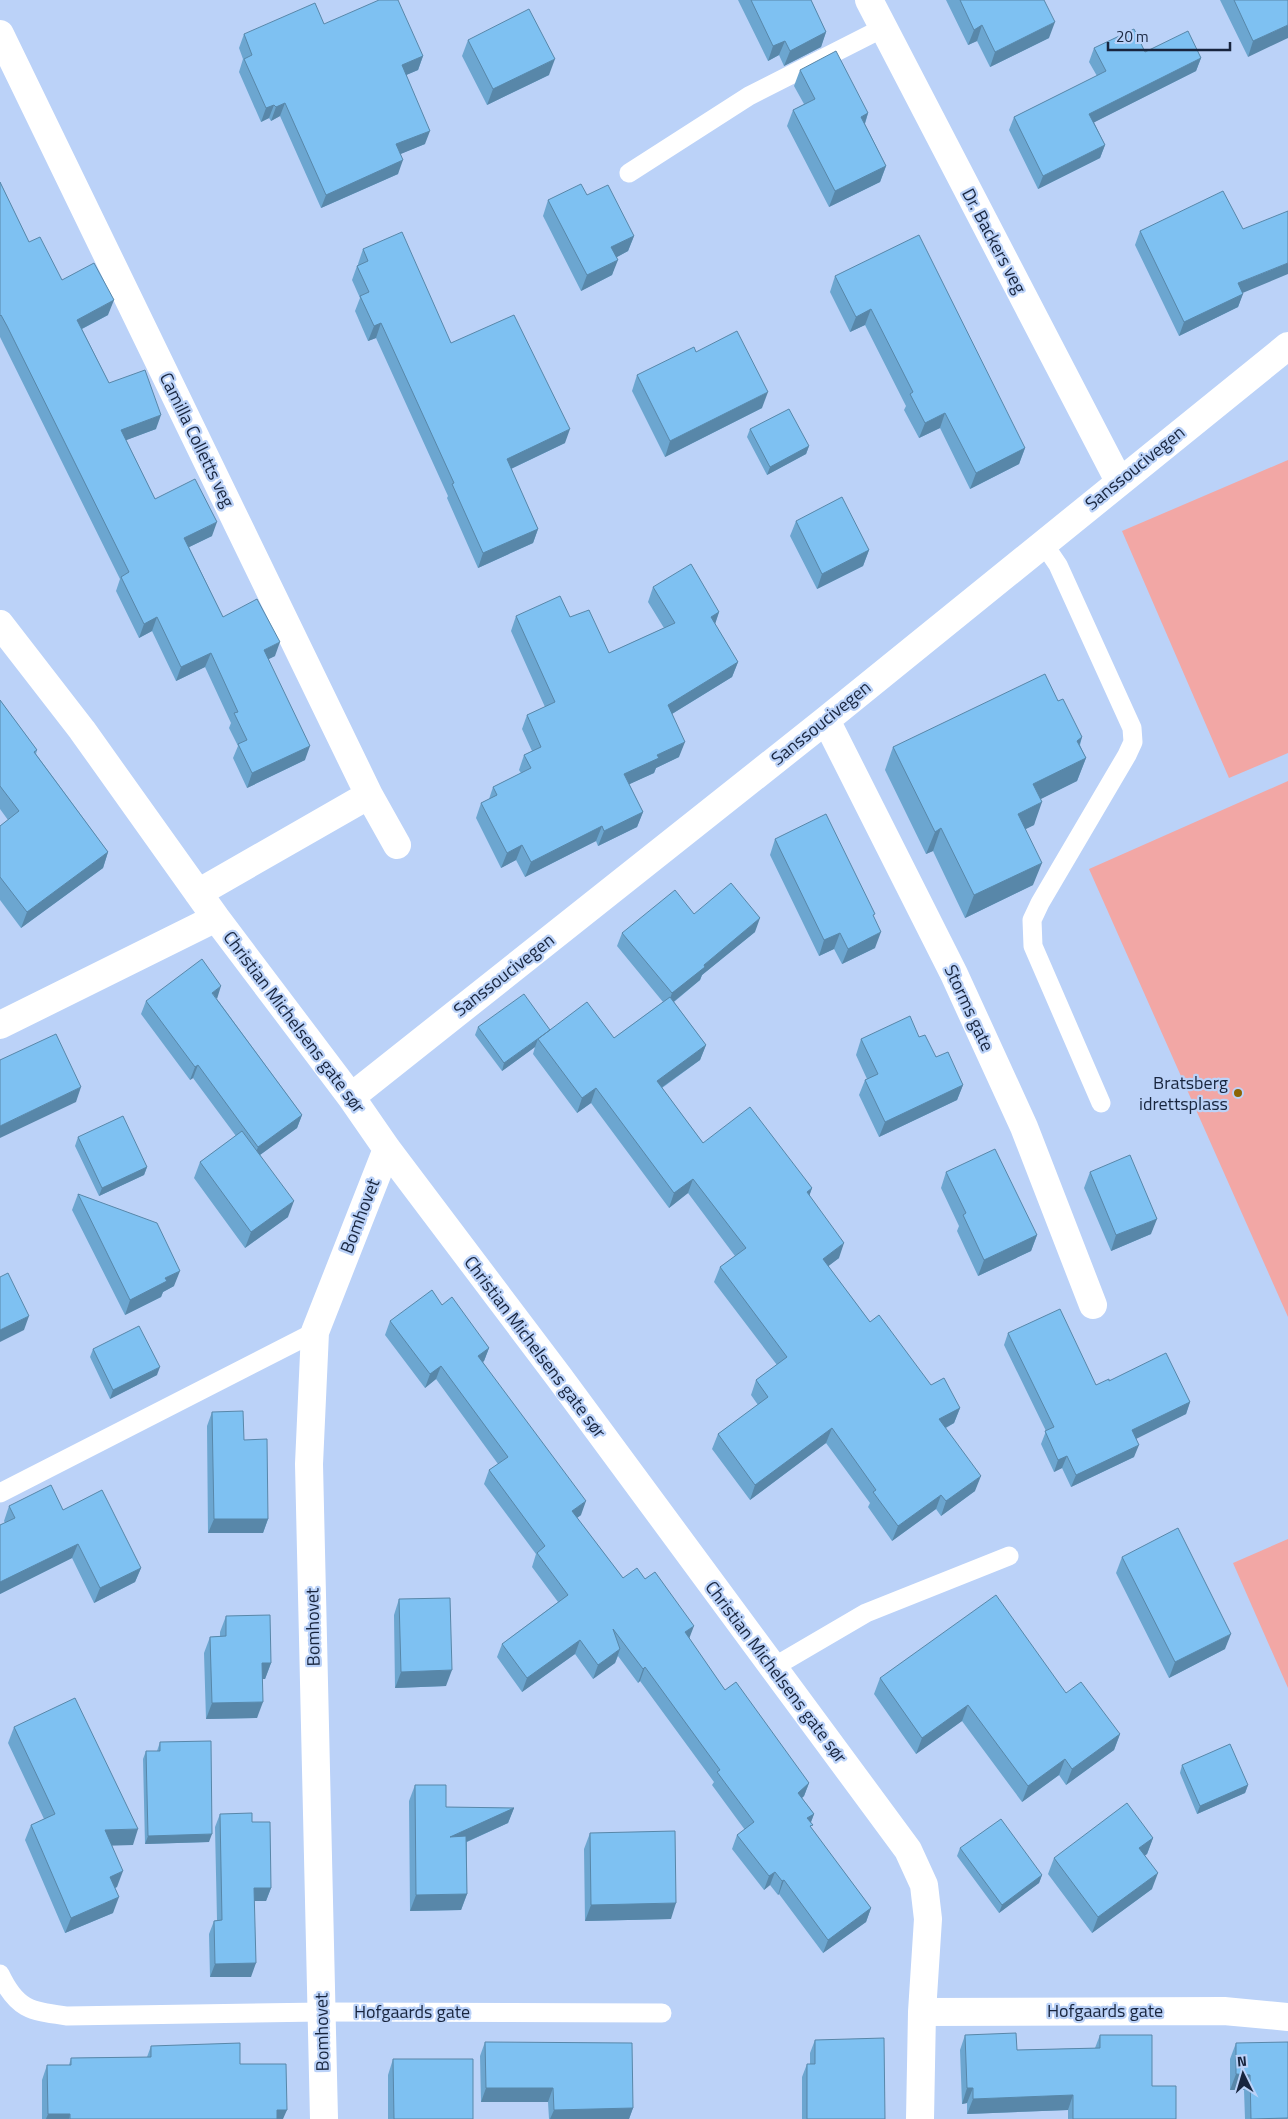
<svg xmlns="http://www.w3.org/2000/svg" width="1288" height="2119" viewBox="0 0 1288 2119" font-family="'Titillium Web',sans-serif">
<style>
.green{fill:#f2a7a5}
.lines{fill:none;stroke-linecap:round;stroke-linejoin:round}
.lane{stroke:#fff;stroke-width:19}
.street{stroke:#fff;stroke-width:28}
.wall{fill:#6ca6d0}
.shaded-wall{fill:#5887a9}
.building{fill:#7ec1f2;stroke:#5887a9}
.poi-dot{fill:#8b6405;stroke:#bbd2f8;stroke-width:2}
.labels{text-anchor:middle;stroke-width:4.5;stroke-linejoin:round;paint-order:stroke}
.street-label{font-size:18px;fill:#18253e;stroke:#bbd2f8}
.poi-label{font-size:18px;fill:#18253e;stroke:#bbd2f8;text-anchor:end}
</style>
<rect width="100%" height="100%" fill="#bbd2f8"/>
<!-- green -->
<path class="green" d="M1288 460V753L1229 778 1122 531Z
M1288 781V1317L1089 869Z
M1288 1539V1688L1233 1563Z"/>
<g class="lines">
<!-- lane -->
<path class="lane" d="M629 173 749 96 883 28
M1043 543 1058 565 1132 728 1133 742 1127 755 1040 903 1032 920 1033 946 1101 1103
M0 1493 315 1332
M772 1668 866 1613 1009 1556
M0 1974C17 2010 31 2011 67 2016L322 2012 662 2013"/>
<!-- street -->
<path class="street" d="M869 0 1119 481
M0 34 369 795 397 845
M0 624 82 730 216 918 351 1097 387 1149 559 1377 908 1850 924 1885 928 1919 922 2012 920 2119
M826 720 954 974 1024 1127 1093 1305
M198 893 369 795
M0 1025 216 918
M351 1097 826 720 1288 346
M922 2012 1224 2011 1288 2017
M324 2119 309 1464 315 1332 387 1149"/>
</g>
<!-- wall -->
<path class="wall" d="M738 0H811L826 32 821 47 784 66 779 55 768 61Z
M946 0H1044L1049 38 990 67 977 41 968 45Z
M1220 0H1288L1248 57Z
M324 24 423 56 418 70 406 75 425 144 400 154 398 174 321 208 280 116 271 121 269 118 261 122 239 72 243 59 239 48 244 34Z
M468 40 549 75 487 105 462 56Z
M1094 48 1145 52 1201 58 1196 71 1094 122 1105 145 1100 158 1038 189 1009 130 1014 117 1097 76 1089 62Z
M800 70 868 113 865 124 886 166 880 182 829 207 787 126 793 110 804 104 794 86Z
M0 182 29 242 62 280 108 315 82 329 109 383 156 429 126 440 155 499 212 536 189 547 223 617 275 656 268 659 305 760 247 788 233 758 238 746 229 728 231 723 205 667 176 681 152 631 139 638 116 591 120 579 0 337Z
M587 195 634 236 628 251 617 257 612 275 581 291 543 216 548 200Z
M1243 229V293L1238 307 1179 336 1135 245 1140 231Z
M363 249 451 343 565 443 511 469 538 529 533 543 478 568 447 498 448 496 376 338 368 341 355 311 360 298 352 280 357 266 358 265V264Z
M835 276 1025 448 1019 464 970 489 940 428 919 438 904 410 906 406 865 325 850 332 830 292Z
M696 352 762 408 665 457 632 391 637 375Z
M750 429 809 446 806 454 767 475 747 437Z
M796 521 869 550 863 566 817 589 790 536Z
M653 587 719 612 715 624 738 662 732 677 672 714 679 757 656 768 654 773 629 784 643 812 637 827 598 846 596 841 525 877 516 860 501 868 476 818 481 803 489 799 493 787 521 773 519 770 524 755 532 751 522 729 527 715 545 707 511 631 516 616 570 617 609 653 664 628 648 602Z
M0 700 37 750 36 754 108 852 103 868 21 928 0 900V826L8 820 0 809Z
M1058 701 1082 737 1080 745 1086 758 1077 781 1040 799 1034 825 1025 829 1033 885 965 918 933 851 926 854 885 770 893 747Z
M775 839 874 917 875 948 842 964 834 949 819 956 770 855Z
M694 914 755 932 702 975 700 980 674 1002 706 1045 700 1060 662 1088 703 1143 812 1188 809 1196 839 1258 828 1266 870 1322 931 1385 960 1408 954 1423 946 1428 975 1491 941 1516 936 1509 892 1541 868 1507 870 1503 826 1443 750 1500 712 1449 718 1434 758 1405 751 1395 756 1380 777 1365 714 1282 720 1267 735 1256 688 1193 669 1208 591 1103 577 1113 533 1054 535 1047 502 1071 475 1035 478 1027 550 1030 614 1038 663 1002 617 946 622 933Z
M217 999 302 1115 297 1128 260 1155 288 1217 245 1248 194 1178 200 1162 236 1136 193 1078 190 1080 141 1014 146 1001Z
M919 1037 936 1057 963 1085 957 1100 879 1137 859 1095 865 1080 867 1079 856 1055 861 1039Z
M78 1137 147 1167 144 1175 99 1196 75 1146Z
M946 1172 1037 1235 1031 1251 978 1276 957 1231 959 1226 941 1188Z
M1090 1172 1151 1234 1111 1251 1084 1188Z
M78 1194 174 1286 163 1292 161 1297 125 1315 72 1210Z
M442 1305 489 1348 484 1361 483 1362 581 1515 577 1518 623 1578 689 1639 725 1690 809 1783 804 1796 802 1798 814 1814 811 1822V1828L871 1908 866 1922 823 1953 779 1894 778 1895 770 1885 764 1890 732 1849 737 1835 745 1830 712 1785 714 1782 640 1681 638 1683 618 1656 615 1663 593 1679 575 1654 522 1692 497 1657 502 1644 558 1602 532 1567 536 1554 484 1484 489 1470 498 1464 436 1379 425 1388 385 1335 390 1321Z
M1008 1333 1096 1385 1109 1381 1190 1402 1186 1414 1136 1438 1134 1457 1071 1487 1062 1468 1054 1472 1041 1444 1046 1431 1004 1345Z
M93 1349 157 1375 110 1399 90 1357Z
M212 1412 244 1440 268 1519 263 1533H208L207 1426Z
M9 1506 63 1510 141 1568 135 1582 94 1603 72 1558 0 1594V1525L5 1523 4 1521Z
M1122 1557 1225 1649 1169 1678 1116 1573Z
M399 1599 446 1686 395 1688 394 1615Z
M226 1616 271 1663 265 1679H262L257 1718 206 1719 204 1653 210 1637 220 1636V1632Z
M880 1678 1066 1693 1120 1734 1114 1750 1066 1785 1059 1775 1022 1802 962 1721 916 1754 874 1694Z
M14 1727 133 1845H112L117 1887 115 1888 113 1913 65 1933 25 1840 31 1825 44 1819 8 1743Z
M160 1742 209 1842 145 1844 143 1759 146 1751H157Z
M1182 1765 1248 1785 1245 1793 1197 1814 1180 1773Z
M415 1785 446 1807 514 1808 508 1823 467 1842V1894L461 1910 410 1911 409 1801Z
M220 1814 252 1822 271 1888 266 1901H254L251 1977H210L209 1934 214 1921 217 1920 215 1827Z
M590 1833 671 1919 585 1921 584 1849Z
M1153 1838 1147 1854 1145 1855 1152 1889 1092 1933 1048 1874 1054 1858Z
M960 1848 1042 1875 1039 1883 999 1913 957 1856Z
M965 2035 1017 2050 1095 2048 1100 2035 1152 2086 1176 2119H1068V2110L967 2114V2103L962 2104 960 2050Z
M815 2040 885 2119H802V2077L807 2064H810V2053Z
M485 2042 633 2108 629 2119H549L548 2102H481L480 2056Z
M1236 2043 1288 2119H1245L1244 2090H1230V2059Z
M151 2046 240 2064 283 2119H42V2080L47 2065H69L71 2058 147 2057Z
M393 2059 473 2119H388V2075Z"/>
<!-- shaded-wall -->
<path class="shaded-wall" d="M1055 22 1049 38 990 67 995 52Z
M982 25 977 41 968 45 974 30Z
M1288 25V38L1248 57 1253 41Z
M826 32 821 47 784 66 790 51Z
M785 41 779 55 768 61 773 46Z
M423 56 418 70 397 79 402 65Z
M1201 58 1196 71 1085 127 1089 114Z
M555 59 549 75 487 105 493 89Z
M285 103 280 116 271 121 276 107Z
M274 105 269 118 261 122 266 108Z
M868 113 863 129 861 117Z
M430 131 425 144 391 158 396 144Z
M1105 145 1100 158 1038 189 1043 176Z
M403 160 398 174 321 208 326 195Z
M886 166 880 182 829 207 835 191Z
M634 236 628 251 606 263 611 247Z
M618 260 612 275 581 291 587 275Z
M1288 263V274L1233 297 1238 283Z
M1243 294 1238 307 1179 336 1184 322Z
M114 300 108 315 72 334 77 320Z
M871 309 865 325 850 332 856 317Z
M381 323 376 338 368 341 374 326Z
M768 392 762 408 665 457 670 441Z
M945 413 940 428 919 438 925 423Z
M161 415 156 429 116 444 121 430Z
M570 429 565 443 502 473 507 459Z
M809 446 806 454 767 475 770 467Z
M1025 448 1019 464 970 489 976 473Z
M217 522 212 536 179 552 184 538Z
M538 529 533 543 478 568 483 553Z
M869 550 863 566 817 589 822 574Z
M719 612 714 627 711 617Z
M157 617 152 631 139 638 144 624Z
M280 642 275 656 259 664 264 650Z
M211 653 205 667 176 681 181 667Z
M738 662 732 677 662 720 668 705Z
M1082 737 1074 760 1077 741Z
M685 742 679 757 656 768 654 773 619 789 624 774 657 755Z
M310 746 305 760 247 788 252 773Z
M1086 758 1077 781 1025 807 1033 784Z
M1042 802 1034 825 1010 837 1018 814Z
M643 812 637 827 598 846 604 831Z
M602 826 596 841 525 877 531 862Z
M941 828 933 851 926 854 935 832Z
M522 845 516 860 501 868 507 853Z
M108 852 103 868 21 928 27 912Z
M1042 863 1033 885 965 918 974 895Z
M760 918 755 932 702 975 700 980 667 1007 672 993 704 965Z
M881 932 875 948 842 964 848 949Z
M840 933 834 949 819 956 824 940Z
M221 986 217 999 212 993Z
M538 1039 535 1047 502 1071 504 1063Z
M706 1045 700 1060 651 1095 657 1081Z
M198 1065 193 1078 190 1080 195 1067Z
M963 1085 957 1100 879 1137 885 1122Z
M81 1087 76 1102 0 1138V1126Z
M596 1088 591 1103 577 1113 582 1098Z
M302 1115 297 1128 253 1160 258 1147Z
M147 1167 144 1175 99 1196 102 1188Z
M693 1179 688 1193 669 1208 674 1193Z
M812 1188 807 1202V1192Z
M294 1201 288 1217 245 1248 251 1232Z
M1157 1219 1151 1234 1111 1251 1116 1235Z
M1037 1235 1031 1251 978 1276 984 1260Z
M844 1243 839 1258 818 1274 823 1259Z
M180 1271 174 1286 163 1292 161 1297 125 1315 130 1300 165 1278Z
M29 1316 24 1330 0 1342V1330Z
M489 1348 484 1361 473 1369 478 1356Z
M441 1366 436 1379 425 1388 430 1374Z
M160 1367 157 1375 110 1399 113 1390Z
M1190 1402 1186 1414 1128 1443 1132 1430Z
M960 1408 954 1423 934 1434 939 1419Z
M832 1428 826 1443 750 1500 755 1485Z
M1139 1445 1134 1457 1071 1487 1076 1475Z
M1067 1456 1062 1468 1054 1472 1058 1460Z
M981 1476 975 1491 941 1516 946 1501Z
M941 1495 936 1509 892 1541 898 1526Z
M586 1501 581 1515 567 1525 572 1511Z
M214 1519H268L263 1533H208Z
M78 1544 72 1558 0 1594V1582Z
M141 1568 135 1582 94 1603 100 1588Z
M694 1626 689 1639 685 1632Z
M1231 1634 1225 1649 1169 1678 1175 1662Z
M580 1640 575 1654 522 1692 527 1678Z
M620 1649 615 1663 593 1679 598 1665Z
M262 1663H271L265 1679H256Z
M645 1667 640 1681 638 1683 643 1669Z
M452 1670 446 1686 395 1688 401 1672Z
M263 1702 257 1718 206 1719 212 1703Z
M968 1705 962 1721 916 1754 922 1738Z
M1120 1734 1114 1750 1066 1785 1072 1769Z
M1065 1759 1059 1775 1022 1802 1028 1786Z
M809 1783 804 1796 793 1806 798 1793Z
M1248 1785 1245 1793 1197 1814 1200 1806Z
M514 1808 508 1823 444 1852 450 1837Z
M814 1814 809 1827 807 1818Z
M138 1829 133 1845 100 1846 105 1830Z
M212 1834 209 1842 145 1844 148 1836Z
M1153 1838 1147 1854 1134 1864 1139 1848Z
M123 1871 117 1887 104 1892 110 1877Z
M775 1872 770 1885 764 1890 769 1876Z
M1158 1873 1152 1889 1092 1933 1098 1917Z
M1042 1875 1039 1883 999 1913 1002 1905Z
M784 1880 779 1894 778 1895 782 1881Z
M254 1888H271L266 1901H249Z
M467 1894 461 1910 410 1911 416 1895Z
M119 1897 113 1913 65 1933 71 1918Z
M676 1903 671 1919 585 1921 591 1905Z
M871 1908 866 1922 823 1953 828 1940Z
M256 1963 251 1977H210L215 1964Z
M1236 2074 1250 2075 1244 2090H1230Z
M486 2088H553L548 2102H481Z
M967 2088H973L967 2103 962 2104Z
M1073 2095 1068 2110 967 2114 973 2099Z
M633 2108 629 2119H550L554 2110Z
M277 2110H287L283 2119H274Z
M48 2114H70L69 2119H46Z"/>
<!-- building -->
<path class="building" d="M379 0H398L423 56 402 65 430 131 396 144 403 160 326 195 285 103 276 107 274 105 266 108 244 59 252 55 244 34 315 3 324 24Z
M751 0H811L826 32 790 51 785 41 773 46Z
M960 0H1044L1055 22 995 52 982 25 974 30Z
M1234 0H1288V25L1253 41Z
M529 9 555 59 493 89 468 40Z
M1134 29 1145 52 1188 31 1201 58 1089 114 1105 145 1043 176 1014 117 1106 71 1094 48Z
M836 51 868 113 861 117 886 166 835 191 793 110 815 99 800 70Z
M0 182 29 242 40 237 62 280 94 263 114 300 77 320 109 383 145 370 161 415 121 430 155 499 195 479 217 522 184 538 223 617 257 599 280 642 264 650 310 746 252 773 238 744 247 740 234 713 238 712 211 653 181 667 157 617 144 624 121 577 129 572 7 326 1 315 0 316Z
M581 184 587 195 608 185 634 236 611 247 618 260 587 275 548 200Z
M1223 191 1243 229 1288 211V263L1238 283 1243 294 1184 322 1140 231Z
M402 232 451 343 514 315 570 429 507 459 538 529 483 553 452 484 454 483 381 323 374 326 360 296 369 292 357 266 368 261 363 249Z
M919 235 1025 448 976 473 945 413 925 423 910 394 913 392 871 309 856 317 835 276Z
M737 331 768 392 670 441 637 375 694 347 696 352Z
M789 409 809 446 770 467 750 429Z
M842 497 869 550 822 574 796 521Z
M691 564 719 612 711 617 738 662 668 705 685 742 657 755 659 758 624 774 643 812 604 831 602 826 531 862 522 845 507 853 481 803 497 795 493 787 531 768 524 755 541 747 527 715 555 702 516 616 560 596 570 617 589 610 609 653 675 623 653 587Z
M1045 674 1058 701 1063 699 1082 737 1077 741 1086 758 1033 784 1042 802 1018 814 1042 863 974 895 941 828 935 832 893 747Z
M0 700 37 750 34 752 108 852 27 912 0 877V826L19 811 0 786Z
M826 814 875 914 873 915 881 932 848 949 840 933 824 940 775 839Z
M731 883 760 918 704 965 705 967 672 993 622 933 675 890 694 914Z
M202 959 221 986 212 993 302 1115 258 1147 198 1065 195 1067 146 1001Z
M524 994 550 1030 504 1063 478 1027Z
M670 997 706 1045 657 1081 703 1143 750 1107 812 1188 807 1192 844 1243 823 1259 870 1322 879 1315 931 1385 944 1378 960 1408 939 1419 981 1476 946 1501 941 1495 898 1526 873 1492 876 1490 832 1428 755 1485 718 1434 768 1397 756 1380 787 1357 720 1267 746 1248 693 1179 674 1193 596 1088 582 1098 538 1039 587 1002 614 1038Z
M910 1016 919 1037 925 1035 936 1057 948 1052 963 1085 885 1122 865 1080 878 1074 861 1039Z
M56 1034 81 1087 0 1126V1060Z
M123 1116 147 1167 102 1188 78 1137Z
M242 1131 294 1201 251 1232 200 1162Z
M995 1149 1037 1235 984 1260 963 1215 966 1213 946 1172Z
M1130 1155 1157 1219 1116 1235 1090 1172Z
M78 1194 157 1223 180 1271 165 1278 167 1281 130 1300Z
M8 1273 29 1316 0 1330V1277Z
M432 1290 442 1305 452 1297 489 1348 478 1356 586 1501 572 1511 623 1578 637 1568 645 1579 655 1572 694 1626 685 1632 725 1690 736 1682 809 1783 798 1793 814 1814 807 1818 813 1825 810 1826 871 1908 828 1940 784 1880 782 1881 775 1872 769 1876 737 1835 754 1822 717 1772 720 1770 645 1667 643 1669 613 1629 620 1649 598 1665 580 1640 527 1678 502 1644 568 1595 537 1553 545 1546 489 1470 508 1457 441 1366 430 1374 390 1321Z
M1060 1309 1096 1385 1109 1379V1381L1166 1353 1190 1402 1132 1430 1139 1445 1076 1475 1067 1456 1058 1460 1045 1431 1054 1427 1008 1333Z
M139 1326 160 1367 113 1390 93 1349Z
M243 1411 244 1440 267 1439 268 1519H214L212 1412Z
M51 1485 63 1510 102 1490 141 1568 100 1588 78 1544 0 1582V1525L15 1518 9 1506Z
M1178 1528 1231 1634 1175 1662 1122 1557Z
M996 1595 1066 1693 1081 1682 1120 1734 1072 1769 1065 1759 1028 1786 968 1705 922 1738 880 1678Z
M450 1598 452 1670 401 1672 399 1599Z
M270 1615 271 1663H262L263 1702 212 1703 210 1637 226 1636V1616Z
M75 1698 138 1829 105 1830 123 1871 110 1877 119 1897 71 1918 31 1825 55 1814 14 1727Z
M211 1741 212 1834 148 1836 146 1751H160V1742Z
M1230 1744 1248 1785 1200 1806 1182 1765Z
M415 1785H446V1807L514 1808 450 1837 466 1836 467 1894 416 1895Z
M1127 1803 1153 1838 1139 1848 1158 1873 1098 1917 1054 1858Z
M252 1813V1822H270L271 1888H254L256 1963 215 1964 214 1921 222 1920 220 1814Z
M1001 1819 1042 1875 1002 1905 960 1848Z
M675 1831 676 1903 591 1905 590 1833Z
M1016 2033 1017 2050 1100 2048V2035H1152V2086H1176V2119H1073V2095L973 2099V2088H967L965 2035Z
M884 2038 885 2119H807V2064H815V2040Z
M485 2042 632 2043 633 2108 554 2110 553 2088H486Z
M1288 2042V2118L1251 2119 1250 2075 1236 2074V2043Z
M240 2043V2064H286L287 2110H277V2119H70V2114H48L47 2065H71V2058L151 2057V2046Z
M393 2059H473V2119H394Z"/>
<!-- markers -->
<circle class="poi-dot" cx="1238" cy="1093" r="5"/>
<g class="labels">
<!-- street labels -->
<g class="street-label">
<text transform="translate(994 241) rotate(62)" y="6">Dr. Backers veg</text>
<text transform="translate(197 440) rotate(64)" y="6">Camilla Colletts veg</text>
<text transform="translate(1135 468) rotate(-39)" y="6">Sanssoucivegen</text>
<text transform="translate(821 723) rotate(-39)" y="6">Sanssoucivegen</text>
<text transform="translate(504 975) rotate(-38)" y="6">Sanssoucivegen</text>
<text transform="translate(969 1008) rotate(65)" y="6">Storms gate</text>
<text transform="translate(294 1022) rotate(53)" y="6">Christian Michelsens gate sør</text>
<text transform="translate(360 1216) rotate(-69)" y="6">Bomhovet</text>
<text transform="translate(535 1347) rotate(53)" y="6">Christian Michelsens gate sør</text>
<text transform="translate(313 1627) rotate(-91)" y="6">Bomhovet</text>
<text transform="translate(776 1672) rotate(53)" y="6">Christian Michelsens gate sør</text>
<text x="1105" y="2017">Hofgaards gate</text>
<text x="412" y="2018">Hofgaards gate</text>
<text transform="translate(322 2032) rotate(-91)" y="6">Bomhovet</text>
</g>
<!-- poi labels -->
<g class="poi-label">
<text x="1228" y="1089">Bratsberg<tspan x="1228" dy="21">idrettsplass</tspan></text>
</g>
</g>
<!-- north arrow -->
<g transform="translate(1243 2074) rotate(355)" stroke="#bbd2f8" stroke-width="4" paint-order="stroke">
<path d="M0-4L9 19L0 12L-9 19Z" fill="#18253e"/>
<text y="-8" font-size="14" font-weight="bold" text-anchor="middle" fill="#18253e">N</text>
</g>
<!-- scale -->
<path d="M1108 42v8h122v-8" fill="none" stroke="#18253e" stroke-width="2.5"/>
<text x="1116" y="42" font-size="15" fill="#18253e" stroke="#bbd2f8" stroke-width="4" paint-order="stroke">20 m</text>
</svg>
